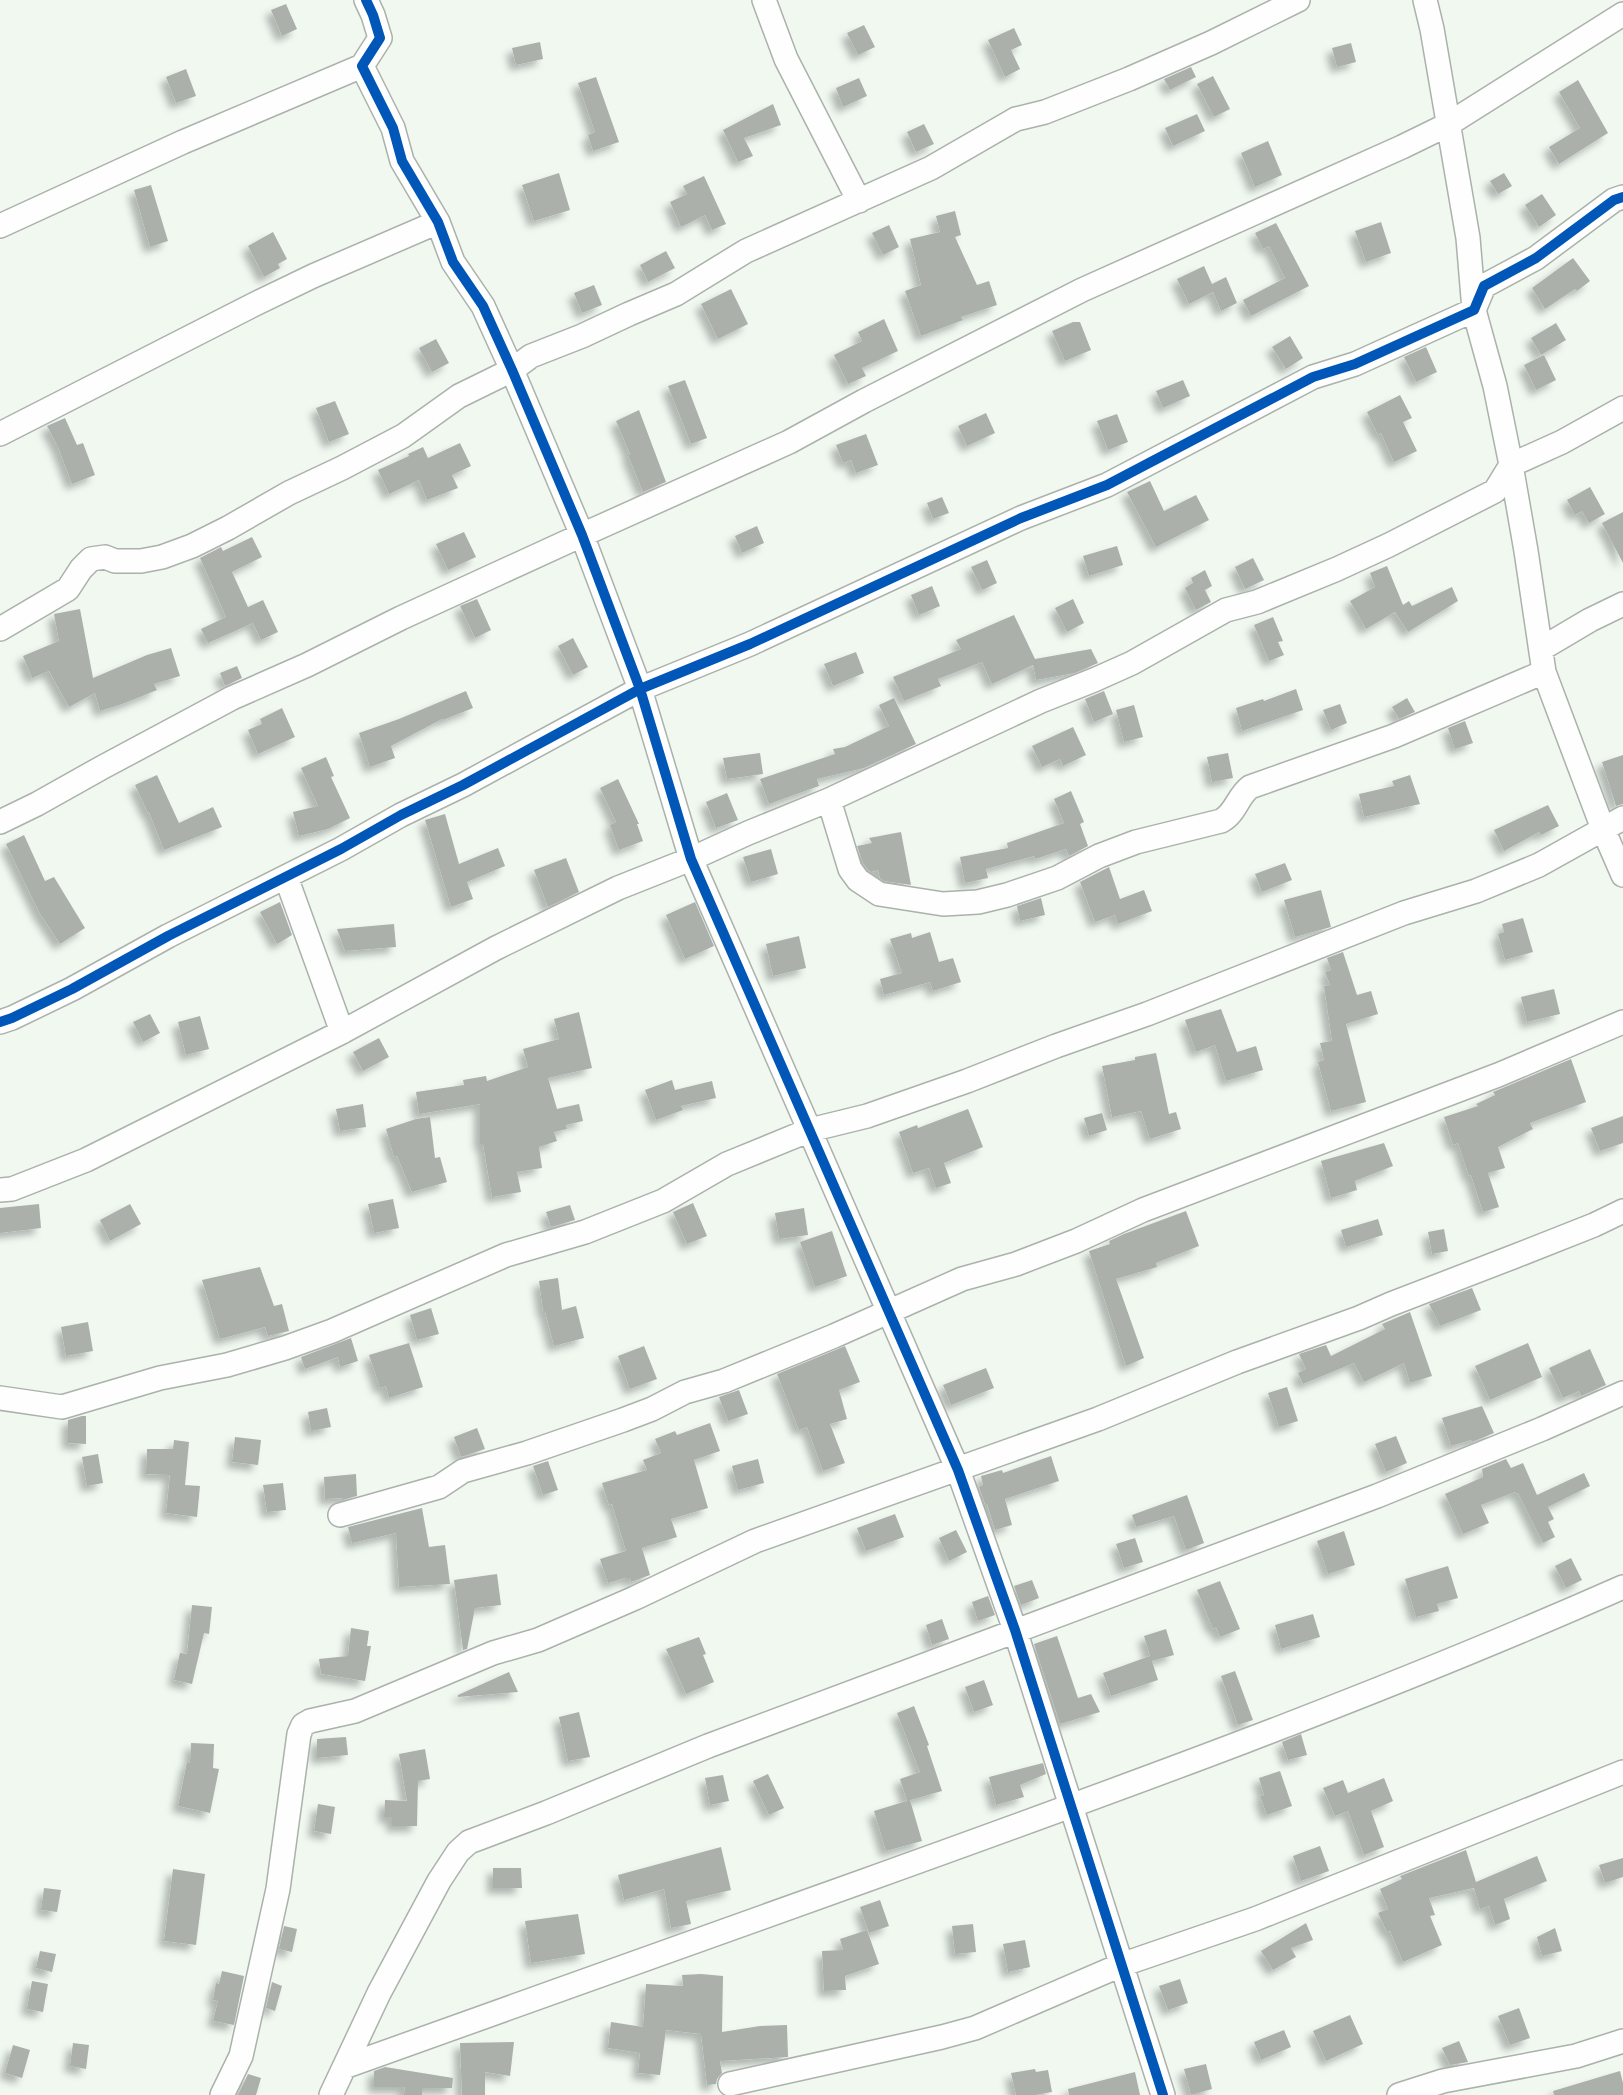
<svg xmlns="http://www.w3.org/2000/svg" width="1623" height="2095" viewBox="0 0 1623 2095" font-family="'Archivo Narrow',sans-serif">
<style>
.building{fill:#abb0ab;filter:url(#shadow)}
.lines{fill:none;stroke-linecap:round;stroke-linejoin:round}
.street-casing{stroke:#abb1ab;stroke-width:26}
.street{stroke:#fdfefd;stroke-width:23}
.cycleway-casing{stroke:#fff;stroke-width:15}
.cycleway{stroke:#0057b8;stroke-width:10}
</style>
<defs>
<filter id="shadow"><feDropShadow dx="-6" dy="6" stdDeviation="3.5" flood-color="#0004"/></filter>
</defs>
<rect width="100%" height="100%" fill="#f0f8f0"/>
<!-- building -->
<path class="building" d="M286 4 297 29 282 36 271 10Z
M864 25 875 47 858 55 847 33Z
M1014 28 1022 45 1011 50 1020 69 1005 77 988 40Z
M540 42 543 59 516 65 512 48Z
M1351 43 1356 62 1337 67 1332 48Z
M1191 67 1196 77 1170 90 1164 79Z
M186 69 196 96 176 103 166 77Z
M1213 76 1230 109 1214 117 1197 84Z
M596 77 619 142 593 151 588 135 595 132 578 83Z
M859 78 867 96 843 107 836 88Z
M1578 80 1608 133 1559 164 1549 147 1580 128 1559 92Z
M773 104 781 125 744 138 753 156 738 162 723 130Z
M1197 114 1205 131 1173 146 1165 128Z
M924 124 934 144 916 152 907 132Z
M1268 141 1282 175 1255 187 1241 153Z
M559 173 570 210 534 221 522 185Z
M1504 173 1512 186 1498 194 1490 181Z
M704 176 726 224 712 230 705 215 681 227 670 202 687 194 683 186Z
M151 185 168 241 150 247 134 190Z
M1542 194 1556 215 1539 227 1525 205Z
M955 211 961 235 955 237 977 285 989 281 997 305 961 317 963 320 921 336 905 291 921 285 910 239 940 232 936 216Z
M1381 222 1391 253 1366 262 1355 231Z
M1276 223 1309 286 1251 316 1243 300 1285 278 1269 246 1263 249 1255 233Z
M889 225 899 247 883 255 872 233Z
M273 232 287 259 278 264 280 268 264 277 248 246Z
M666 251 675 268 648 282 640 265Z
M1573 258 1590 281 1577 291 1575 289 1545 309 1532 288Z
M1204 266 1212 284 1226 277 1237 303 1221 311 1213 292 1189 304 1177 279Z
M594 285 602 305 582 313 574 293Z
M731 289 748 324 718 339 701 304Z
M884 319 898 351 862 368 866 376 848 384 834 355 862 341 858 332Z
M1073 322H1080L1091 350 1065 361 1052 331Z
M1556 323 1566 340 1541 355 1531 338Z
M1290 336 1303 358 1286 369 1272 347Z
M436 339 449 363 432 372 419 348Z
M1426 347 1437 372 1416 382 1404 357Z
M1544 355 1556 380 1536 390 1524 365Z
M685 380 707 438 691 444 668 386Z
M1183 380 1190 396 1163 408 1156 391Z
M1400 395 1412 418 1403 422 1417 451 1394 462 1381 433 1378 435 1367 412Z
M335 401 349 434 329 442 316 408Z
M639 410 666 482 643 492 628 455 630 454 616 421Z
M986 413 995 433 967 446 958 426Z
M1117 414 1128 442 1108 450 1097 421Z
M65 418 77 445 83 443 95 475 72 484 58 447 47 426Z
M866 434 878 465 856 473 851 460 843 463 836 445Z
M460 443 471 466 452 475 458 488 427 500 419 480 389 494 378 470 409 456 408 454 423 447 428 458Z
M1150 481 1164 511 1196 495 1209 520 1156 547 1127 492Z
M1590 487 1605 514 1589 523 1582 511 1575 515 1567 500Z
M942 497 949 513 933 519 927 503Z
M1623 512V563L1602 523Z
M757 526 764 543 742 553 735 536Z
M464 532 476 557 448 570 436 544Z
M252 537 262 557 232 572 248 607 263 600 278 632 261 640 253 623 208 643 201 629 226 617 200 558 221 547 223 551Z
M1117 546 1123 565 1089 576 1083 556Z
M1253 558 1264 580 1245 589 1235 567Z
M987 560 997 583 982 590 971 567Z
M1387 566 1403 605 1409 601 1412 606 1452 587 1458 601 1408 632 1395 612 1366 629 1350 601 1375 587 1370 573Z
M1205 570 1212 586 1205 590 1211 602 1196 610 1185 588 1193 583 1191 578Z
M932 586 940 606 919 615 911 595Z
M477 599 491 630 475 638 460 606Z
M1073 599 1084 623 1067 632 1055 608Z
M80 609 93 678 147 655 171 648 180 676 154 684 157 690 125 703 100 711 95 693 69 707 49 671 32 678 23 656 59 641 54 614Z
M1014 615 1035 659 1091 649 1098 663 1075 673 1036 680 1033 665 992 684 982 662 938 679 941 686 904 701 893 677 961 649 956 640Z
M1273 617 1283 641 1278 642 1284 655 1269 661 1254 625Z
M573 638 588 667 573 675 558 646Z
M856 652 864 673 833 686 824 664Z
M237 666 242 678 225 686 220 673Z
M1296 689 1303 710 1242 731 1236 708 1263 699 1264 701Z
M466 691 473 708 443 720 442 719 391 746 395 758 370 767 359 733 399 719Z
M1104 691 1113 714 1094 722 1085 699Z
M894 698 916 744 864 768 817 779 819 786 769 804 760 779 835 754 833 749 845 747 889 726 879 705Z
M1407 698 1415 712 1399 719 1392 707Z
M1340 704 1347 723 1331 730 1323 710Z
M1134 705 1143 737 1124 742 1116 710Z
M282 708 295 737 258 754 248 730 262 724 260 719Z
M1465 721 1473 743 1455 749 1448 728Z
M1073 727 1086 755 1063 766 1060 759 1042 767 1032 746Z
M760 753 763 774 727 779 723 758Z
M1228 753 1233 778 1212 782 1207 757Z
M1623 755V804L1616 806 1602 762Z
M326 757 334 776 331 777 350 818 328 829 299 836 293 812 318 806 301 768Z
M157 775 179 823 213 807 222 827 164 850 149 812 148 813 135 785Z
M1410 775 1420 804 1364 817 1359 794 1394 786 1392 781Z
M618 779 639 824H637L643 841 619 850 610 825 616 822 600 788Z
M1071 791 1084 822 1080 824 1088 846 1069 856 1066 849 1035 859 1034 856 986 869 988 878 965 883 960 857 1008 848 1007 843 1064 823 1054 799Z
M727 793 738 820 716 828 706 802Z
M1548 805 1559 826 1541 835 1539 832 1504 851 1494 830Z
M445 814 459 864 498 848 505 866 467 882 473 899 451 907 425 820Z
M901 832 911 885 884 881 880 878 878 870 871 872 868 870 863 863 857 846 872 843 869 838Z
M24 835 45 881 54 877 85 928 60 944 39 912 6 844Z
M771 849 778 874 751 882 743 857Z
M566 858 579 892 548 907 534 870Z
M1285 863 1292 880 1262 892 1255 874Z
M1109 867 1120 899 1144 890 1152 911 1118 924 1115 915 1095 922 1080 882Z
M1321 890 1331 927 1295 937 1284 900Z
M1041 898 1045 915 1020 921 1017 906Z
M280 902 292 935 277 944 260 912Z
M695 902 714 946 685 959 666 915Z
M1523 918 1533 952 1505 960 1498 934 1504 932 1502 924Z
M394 924 396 947 345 951 337 929Z
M930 932 939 962 953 958 961 982 933 991 930 982 884 995 880 979 902 973 890 939 911 933 912 938Z
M799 936 806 968 773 976 766 944Z
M1343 952 1357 995 1371 991 1378 1014 1346 1024 1366 1102 1331 1111 1318 1062 1324 1060 1320 1043 1332 1041 1324 986 1330 985 1325 972 1331 970 1327 958Z
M1554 989 1560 1014 1527 1022 1521 997Z
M1221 1009 1237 1052 1256 1046 1263 1070 1226 1081 1215 1045 1196 1052 1185 1020Z
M579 1012 592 1068 548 1078 557 1109 579 1104 583 1121 566 1125 567 1129 554 1132 557 1141 539 1147 542 1168 517 1172 521 1192 492 1197 483 1144H480V1104L419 1114 416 1092 464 1085 463 1080 486 1076 487 1081 528 1067 523 1049 559 1039 554 1019Z
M150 1014 160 1033 143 1042 133 1022Z
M200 1016 209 1049 186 1055 178 1022Z
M379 1038 389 1057 363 1071 353 1052Z
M1156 1053 1169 1114 1176 1112 1181 1129 1150 1139 1141 1111 1112 1117 1102 1066 1135 1060V1057Z
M1571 1059 1586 1102 1530 1123 1533 1129 1498 1147 1505 1168 1488 1173 1499 1207 1483 1212 1471 1175 1469 1176 1458 1143 1453 1145 1444 1117 1478 1106 1476 1104 1495 1095 1493 1092Z
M672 1080 675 1090 712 1081 716 1098 681 1106 683 1110 656 1120 645 1090Z
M363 1104 366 1127 340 1131 336 1109Z
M968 1109 983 1147 944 1163 951 1183 936 1188 929 1168 913 1173 899 1132 917 1125 918 1128Z
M1102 1113 1107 1130 1089 1136 1084 1118Z
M1623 1116V1143L1600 1151 1591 1128Z
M430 1117 435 1158 440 1157 447 1182 412 1192 397 1156 394 1157 386 1129 416 1119Z
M1384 1143 1393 1166 1355 1181 1357 1190 1331 1198 1321 1161Z
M393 1199 399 1228 374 1233 368 1204Z
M693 1203 707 1236 687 1244 673 1212Z
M39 1204 41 1228 0 1233V1208Z
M130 1204 141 1224 110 1241 100 1220Z
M570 1205 575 1220 551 1227 546 1212Z
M804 1208 808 1235 779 1239 775 1213Z
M1186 1211 1199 1246 1156 1263 1157 1267 1116 1279 1144 1358 1126 1366 1089 1251 1110 1244 1109 1241 1124 1234Z
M1378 1219 1383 1235 1346 1247 1341 1230Z
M1444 1229 1448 1251 1432 1254 1428 1232Z
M832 1231 847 1276 815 1287 800 1242Z
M260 1267 274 1306 282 1304 289 1331 268 1336 265 1327 220 1339 202 1280Z
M558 1278 562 1310 576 1306 584 1338 554 1346 545 1311H543L539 1281Z
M1472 1288 1481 1310 1440 1326 1429 1304Z
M431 1308 439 1334 417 1340 410 1315Z
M1410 1312 1432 1376 1410 1383 1404 1363 1364 1382 1354 1363 1303 1384 1298 1373 1306 1369 1299 1354 1326 1345 1331 1356 1385 1329 1382 1324Z
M88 1322 93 1351 66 1356 61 1327Z
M351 1338 358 1361 340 1367 338 1357 305 1369 301 1357Z
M409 1343 423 1387 389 1398 386 1386 380 1388 369 1355Z
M1528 1343 1542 1377 1490 1400 1475 1366Z
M644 1346 657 1379 630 1389 618 1356Z
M845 1346 860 1382 839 1390 847 1419 830 1424 845 1463 823 1471 807 1427 799 1430 777 1374Z
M1590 1349 1606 1385 1581 1396 1579 1391 1563 1398 1549 1368Z
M986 1368 994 1388 951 1405 943 1385Z
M1287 1387 1298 1421 1279 1427 1268 1393Z
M739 1390 748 1414 728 1421 719 1397Z
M1482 1406 1494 1433 1472 1442 1471 1440 1451 1446 1442 1418Z
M327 1408 331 1427 311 1431 308 1412Z
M82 1416H86V1444L68 1443V1420Z
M710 1423 720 1451 694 1460 708 1508 671 1519 677 1537 642 1548 650 1575 631 1582 630 1578H625L608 1583 600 1559 626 1551 612 1504 609 1505 602 1483 647 1470 643 1460 661 1453 655 1439 675 1431 677 1435Z
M477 1428 485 1449 461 1457 454 1437Z
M1396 1436 1407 1463 1386 1472 1375 1444Z
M235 1437 261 1440 258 1465 232 1462Z
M174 1440 189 1442 185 1485 200 1486 197 1517 166 1513 170 1475 146 1474 147 1449H173Z
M98 1454 103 1483 87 1486 82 1457Z
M1051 1456 1059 1481 1005 1499 1012 1525 995 1530 987 1504H985L979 1487 983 1485 981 1476 1002 1470 1003 1473Z
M758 1459 764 1483 738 1490 732 1466Z
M1506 1459 1511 1468 1523 1463 1537 1495 1584 1473 1590 1486 1548 1507 1554 1519 1548 1522 1555 1537 1543 1543 1518 1493 1516 1494 1515 1492 1481 1505 1489 1523 1463 1534 1445 1494 1483 1477 1482 1469Z
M548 1461 558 1490 543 1495 533 1466Z
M356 1474 357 1496 342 1500V1498L325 1499 324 1477Z
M283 1483 286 1510 267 1512 263 1485Z
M1187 1495 1204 1543 1186 1550 1174 1516 1136 1527 1132 1515Z
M422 1508 429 1547 445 1545 450 1584 399 1587 396 1533 352 1543 348 1527Z
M895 1514 904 1537 866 1551 857 1528Z
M956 1530 967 1552 949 1561 939 1538Z
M1344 1531 1355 1565 1328 1574 1317 1541Z
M1135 1538 1143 1562 1124 1568 1116 1544Z
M1571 1558 1582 1580 1566 1588 1555 1566Z
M1448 1566 1458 1598 1437 1604 1439 1611 1416 1617 1405 1579Z
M497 1574 501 1605 475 1608 467 1649 463 1650 454 1580Z
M1032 1580 1039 1598 1021 1605 1014 1586Z
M1220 1581 1240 1629 1220 1637 1216 1627 1213 1629 1197 1590Z
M988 1596 995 1615 978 1621 972 1602Z
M192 1605 212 1607 209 1634 204 1633 192 1684 174 1680 180 1653 187 1654Z
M1313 1614 1320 1637 1281 1649 1275 1625Z
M942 1619 949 1639 932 1645 926 1625Z
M351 1628 369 1631 367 1646H371L365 1681 321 1674 319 1659 348 1656Z
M1166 1629 1174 1655 1152 1661 1158 1680 1111 1696 1103 1673 1150 1656 1144 1636Z
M1057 1636 1078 1698 1091 1694 1100 1712 1060 1724 1034 1644Z
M699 1637 706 1654 703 1655 714 1682 686 1694 666 1649Z
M1235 1671 1253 1720 1238 1725 1221 1676Z
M509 1672 518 1692 458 1697V1695Z
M984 1680 993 1705 974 1712 965 1687Z
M914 1706 929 1745 927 1746 942 1791 907 1801 900 1779 920 1772 897 1713Z
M579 1712 590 1757 568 1761 559 1717Z
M1301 1734 1307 1755 1288 1760 1282 1742Z
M346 1737 348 1755 317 1758V1739Z
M191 1743 214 1744 213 1768 219 1769 210 1813 178 1806 187 1762 190 1763Z
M425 1749 430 1779 418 1781 417 1826H392V1817H384L385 1800 407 1801 399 1754Z
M1043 1763 1046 1774 1020 1785 1024 1797 996 1805 989 1777Z
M1280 1771 1292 1806 1267 1815 1260 1796 1264 1795 1259 1778Z
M768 1774 784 1808 769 1815 753 1781Z
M723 1775 729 1801 710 1805 705 1778Z
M1384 1778 1393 1801 1371 1811 1384 1847 1364 1855 1348 1811 1335 1816 1323 1788 1343 1780 1348 1793Z
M910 1800 922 1841 886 1851 874 1811Z
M318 1804 335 1807 331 1834 314 1831Z
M1320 1846 1329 1871 1301 1881 1293 1856Z
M721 1847 731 1890 686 1901 691 1924 671 1928 664 1889 624 1900 618 1875Z
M1466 1850 1476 1882 1537 1856 1547 1881 1504 1899 1510 1919 1495 1925 1489 1906 1480 1909 1474 1888 1429 1898 1435 1915 1430 1916 1442 1945 1403 1962 1390 1931 1387 1932 1378 1913 1388 1909 1380 1889 1402 1879 1400 1876Z
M1623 1858V1877L1605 1883 1599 1865Z
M493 1868H521L522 1888H493Z
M173 1869 205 1874 196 1945 164 1941Z
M44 1888 61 1890 57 1912 41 1910Z
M880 1900 889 1926 869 1933 860 1907Z
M578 1914 585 1954 531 1963 525 1921Z
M1306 1923 1313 1940 1291 1948 1296 1957 1273 1970 1261 1951Z
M973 1924 976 1952 955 1954 952 1926Z
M284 1926 297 1929 292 1952 279 1949Z
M1555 1928 1562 1951 1542 1956 1537 1937Z
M867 1930 879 1964 845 1976 846 1990 824 1991 822 1951 843 1950 840 1939Z
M1025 1940 1030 1967 1008 1972 1003 1944Z
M40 1951 56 1954 52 1972 36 1968Z
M222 1971 244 1976 234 2025 213 2021 218 2001 213 2000 216 1983 219 1984Z
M701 1974 723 1976 722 2032 760 2026 787 2025 788 2057 720 2061 722 2073 717 2079 716 2084 707 2085 701 2034 666 2030 660 2075 638 2073 640 2053 608 2048 611 2022 643 2027 646 1984 683 1986 682 1975Z
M1180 1979 1188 2003 1168 2010 1159 1986Z
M32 1981 48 1984 43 2012 27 2009Z
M272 1982 282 1986 275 2011 266 2008Z
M1519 2008 1530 2038 1510 2045 1498 2016Z
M1350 2015 1363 2044 1326 2061 1313 2031Z
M1284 2030 1291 2047 1261 2060 1254 2042Z
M1459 2041 1468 2062 1450 2065 1442 2048Z
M514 2042 510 2076 485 2072V2095H462L460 2043Z
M73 2043 89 2045 86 2069 70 2066Z
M13 2045 30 2050 22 2078 5 2073Z
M1206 2064 1212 2089 1191 2095 1184 2069Z
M385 2067 453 2078 452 2088H423L422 2095H404L405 2087H374V2071Z
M1035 2069 1036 2072 1048 2070 1052 2092 1035 2095H1016L1011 2073Z
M1620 2071 1623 2083V2095H1554L1553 2091Z
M1135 2072 1140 2095H1069L1068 2089Z
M248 2074 261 2078 256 2095H238Z"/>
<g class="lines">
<!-- street casing -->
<g class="street-casing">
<path id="street" d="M366 0 373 15 380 38 362 66 393 128 402 161 438 222 453 262 483 306 512 370 582 535 640 689 691 859 958 1470 1015 1630 1163 2095
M764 0 786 59 859 201
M1425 0 1432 29 1468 238 1474 310 1495 386 1511 465 1526 551 1544 672 1603 829 1623 875
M0 226 183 142 362 66
M0 434 253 305 313 276 438 222
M0 629 68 589 81 569 91 559 105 557 115 561H141L162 557 192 546 228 528 289 493 342 468 403 436 459 396 512 370 531 356 582 336 629 314 676 294 746 251 931 168 1016 119 1045 112 1129 79 1211 43 1298 0
M1541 649 1590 620 1623 604
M829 800 850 869 858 880 879 894 943 904 978 902 1007 895 1057 878 1099 856 1136 842 1221 821C1236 813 1237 797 1250 787L1394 736 1544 672
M0 822 37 804 103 767 232 698 307 665 401 618 582 535 789 442 864 401 1082 290 1402 147 1447 125 1623 14
M286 877 342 1032
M0 1022 12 1018 72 989 168 936 341 849 401 815 463 785 640 689 750 644 1021 518 1107 485 1313 377 1355 364 1474 310 1484 286 1536 258 1614 200 1623 197
M0 1190 12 1189 86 1160 342 1032 496 948 618 888 691 859 748 833 829 800 1041 701 1094 680 1132 663 1226 610 1257 602 1337 569 1389 545 1495 491 1511 465 1562 442 1623 408
M0 1398 62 1407 160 1378 227 1365 285 1348 332 1331 506 1255 585 1232 663 1201 727 1164 810 1130 867 1116 967 1081 1056 1046 1147 1014 1404 913 1476 891 1539 865 1623 818
M340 1515 439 1487 463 1471 527 1453 623 1420 652 1409 685 1392 724 1381 834 1336 962 1279 1016 1264 1076 1241 1143 1210 1498 1075 1623 1022
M344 2067C517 2006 689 1943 861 1882 1117 1790 1374 1697 1623 1587
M730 2084 942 2037 975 2028 1121 1965 1255 1919 1623 1772
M222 2095 241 2056 278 1889 299 1734 303 1725 310 1721 355 1711 493 1653 538 1640 635 1598 755 1541 1098 1419 1237 1362 1359 1318 1391 1304 1513 1257 1594 1225 1623 1211
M331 2095 379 1993 439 1881 458 1852 469 1842 546 1813 708 1746 1377 1496 1542 1429 1623 1393
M1399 2095 1443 2081 1576 2056 1623 2041"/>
</g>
<!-- street -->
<use href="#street" class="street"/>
<!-- cycleway casing -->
<g class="cycleway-casing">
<path id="cycleway" d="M366 0 373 15 380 38 362 66 393 128 402 161 438 222 453 262 483 306 512 370 582 535 640 689 691 859 958 1470 1015 1630 1163 2095
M0 1022 12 1018 72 989 168 936 341 849 401 815 463 785 640 689 750 644 1021 518 1107 485 1313 377 1355 364 1474 310 1484 286 1536 258 1614 200 1623 197"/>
</g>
<!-- cycleway -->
<use href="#cycleway" class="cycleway"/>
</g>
</svg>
